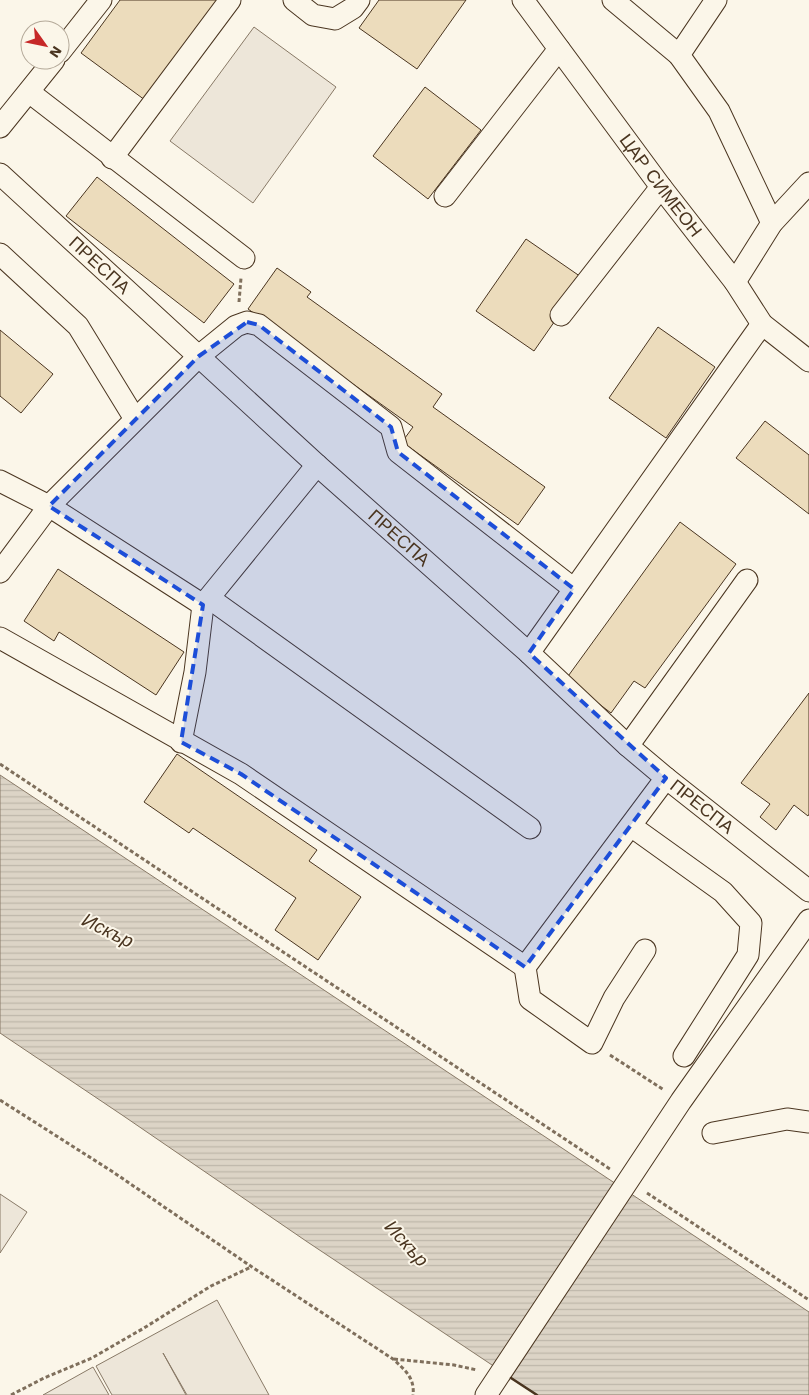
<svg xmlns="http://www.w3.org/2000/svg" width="809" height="1395" viewBox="0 0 809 1395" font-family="'Work Sans',sans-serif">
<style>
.pitch{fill:#ede6d9;stroke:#887966}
.water{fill:url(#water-rules);stroke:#887966}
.building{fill:#ecdcbc;stroke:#4a3520}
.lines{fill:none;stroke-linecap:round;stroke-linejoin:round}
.street-casing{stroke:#4a3520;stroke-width:23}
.path{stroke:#7f6f5c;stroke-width:3;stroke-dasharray:4 2.5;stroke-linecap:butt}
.street{stroke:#fbf6e9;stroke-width:21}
.wall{stroke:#4a3520;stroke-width:2.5}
.marked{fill:#1d4ed8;fill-opacity:0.2;stroke:#1d4ed8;stroke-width:4;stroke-dasharray:10 6;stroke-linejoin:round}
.labels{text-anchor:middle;stroke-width:4;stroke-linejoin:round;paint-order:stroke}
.street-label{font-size:18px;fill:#4a3520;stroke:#fbf6e9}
.water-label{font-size:19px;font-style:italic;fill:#4a3520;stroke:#fbf6e9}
</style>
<defs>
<pattern id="water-rules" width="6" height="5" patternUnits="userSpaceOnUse" patternTransform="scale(1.25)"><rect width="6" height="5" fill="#dcd4c6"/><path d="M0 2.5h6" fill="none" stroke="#beb7aa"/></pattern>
</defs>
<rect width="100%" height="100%" fill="#fbf6e9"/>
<!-- pitch -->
<path class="pitch" d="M254 27 336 87 253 203 170 141Z
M0 1194 27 1212 0 1253Z
M217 1300 269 1395H187L163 1353 186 1395H112L96 1366Z
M93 1367 109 1395H43Z"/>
<!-- water -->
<path class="water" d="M0 775 809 1312V1395H537L306 1241 125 1117 0 1033Z"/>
<!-- building -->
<path class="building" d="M120 0H221L149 103 81 53Z
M379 0H466L417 69 359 28Z
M425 87 481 130 428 199 373 156Z
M97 177 234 284 204 323 66 216Z
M526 239 584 279 534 351 476 311Z
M277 268 311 292 307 297 442 394 433 407 545 487 518 525 402 442 413 427 248 309Z
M658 327 715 367 666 438 609 398Z
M0 330 53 374 21 413 0 396Z
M765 421 809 455V514L736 458Z
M680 522 736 564 645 688 634 681 611 713 566 679Z
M58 569 184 652 156 695 59 632 54 641 24 621Z
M809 693V814L808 816 794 805 776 830 760 817 770 804 741 783Z
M177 754 317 850 309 861 361 897 318 960 275 930 296 898 193 828 189 833 144 802Z"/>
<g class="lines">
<!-- street casing -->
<g class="street-casing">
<g id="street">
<path d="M294 0 313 15 335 19 353 8 359 0"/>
<path id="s1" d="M523 0 661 187 735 282 762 324 809 361"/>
<path d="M613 0 679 55 719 111 772 223"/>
<path d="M60 52 101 0"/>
<path d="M679 55 716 0"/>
<path d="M29 92 244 258"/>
<path d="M0 127 54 60"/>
<path d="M112 158 230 0"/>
<path id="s2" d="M0 174 317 465 529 653 628 746 666 778 809 891"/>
<path d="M445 196 559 49"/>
<path d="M0 254 78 326 135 419"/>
<path d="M735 282 772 223 809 183"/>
<path d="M561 315 661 187"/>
<path d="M0 481 49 506 203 605"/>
<path d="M0 572 49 506 199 356 236 326 247 322 259 325 391 427 398 452 574 589"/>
<path d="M209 598 530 828"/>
<path d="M0 638 241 774 525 967"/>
<path d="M529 653 762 324"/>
<path d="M181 742 195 672 203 605 317 465"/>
<path d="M628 746 747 580"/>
<path d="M631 826 723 892 751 923 748 955 684 1056"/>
<path d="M645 950 614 998 592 1043 530 999 525 967 666 778"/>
<path d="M713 1133 787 1119 809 1122"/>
<path d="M486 1395 681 1101 809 920"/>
</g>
</g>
<!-- path -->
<path class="path" d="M239 302 241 278
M0 764 610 1169
M610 1055 664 1090
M0 1100 113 1172 252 1267 393 1359C405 1370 415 1378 413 1395
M647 1193 809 1300
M394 1359 454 1365 477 1370
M11 1395 44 1378 92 1358 144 1328 211 1286 251 1267"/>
<!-- street -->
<use href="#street" class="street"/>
<!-- wall -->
<path class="wall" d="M511 1378 537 1395"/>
</g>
<!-- marked area -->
<path class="marked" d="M247 322 259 325 391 427 398 452 574 589 529 653 666 778 525 967 241 774 181 742 203 605 49 506 199 356Z"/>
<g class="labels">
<!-- street labels -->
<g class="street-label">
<text dy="6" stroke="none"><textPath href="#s1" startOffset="231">ЦАР СИМЕОН</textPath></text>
<text dy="6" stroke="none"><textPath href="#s2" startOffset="135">ПРЕСПА</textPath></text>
<text dy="6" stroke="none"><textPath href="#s2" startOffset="540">ПРЕСПА</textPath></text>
<text dy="6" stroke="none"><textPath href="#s2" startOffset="945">ПРЕСПА</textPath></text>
</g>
<!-- water labels -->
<g class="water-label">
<text transform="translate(108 930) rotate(26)" y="7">Искър</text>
<text transform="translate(407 1243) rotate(48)" y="7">Искър</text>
</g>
</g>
<!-- north arrow -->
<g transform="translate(45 45) rotate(123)"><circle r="24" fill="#fbf6e9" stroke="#b4a999"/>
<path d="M0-4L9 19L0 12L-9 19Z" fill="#c62828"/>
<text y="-8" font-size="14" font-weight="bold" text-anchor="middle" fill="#4a3520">N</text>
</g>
</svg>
